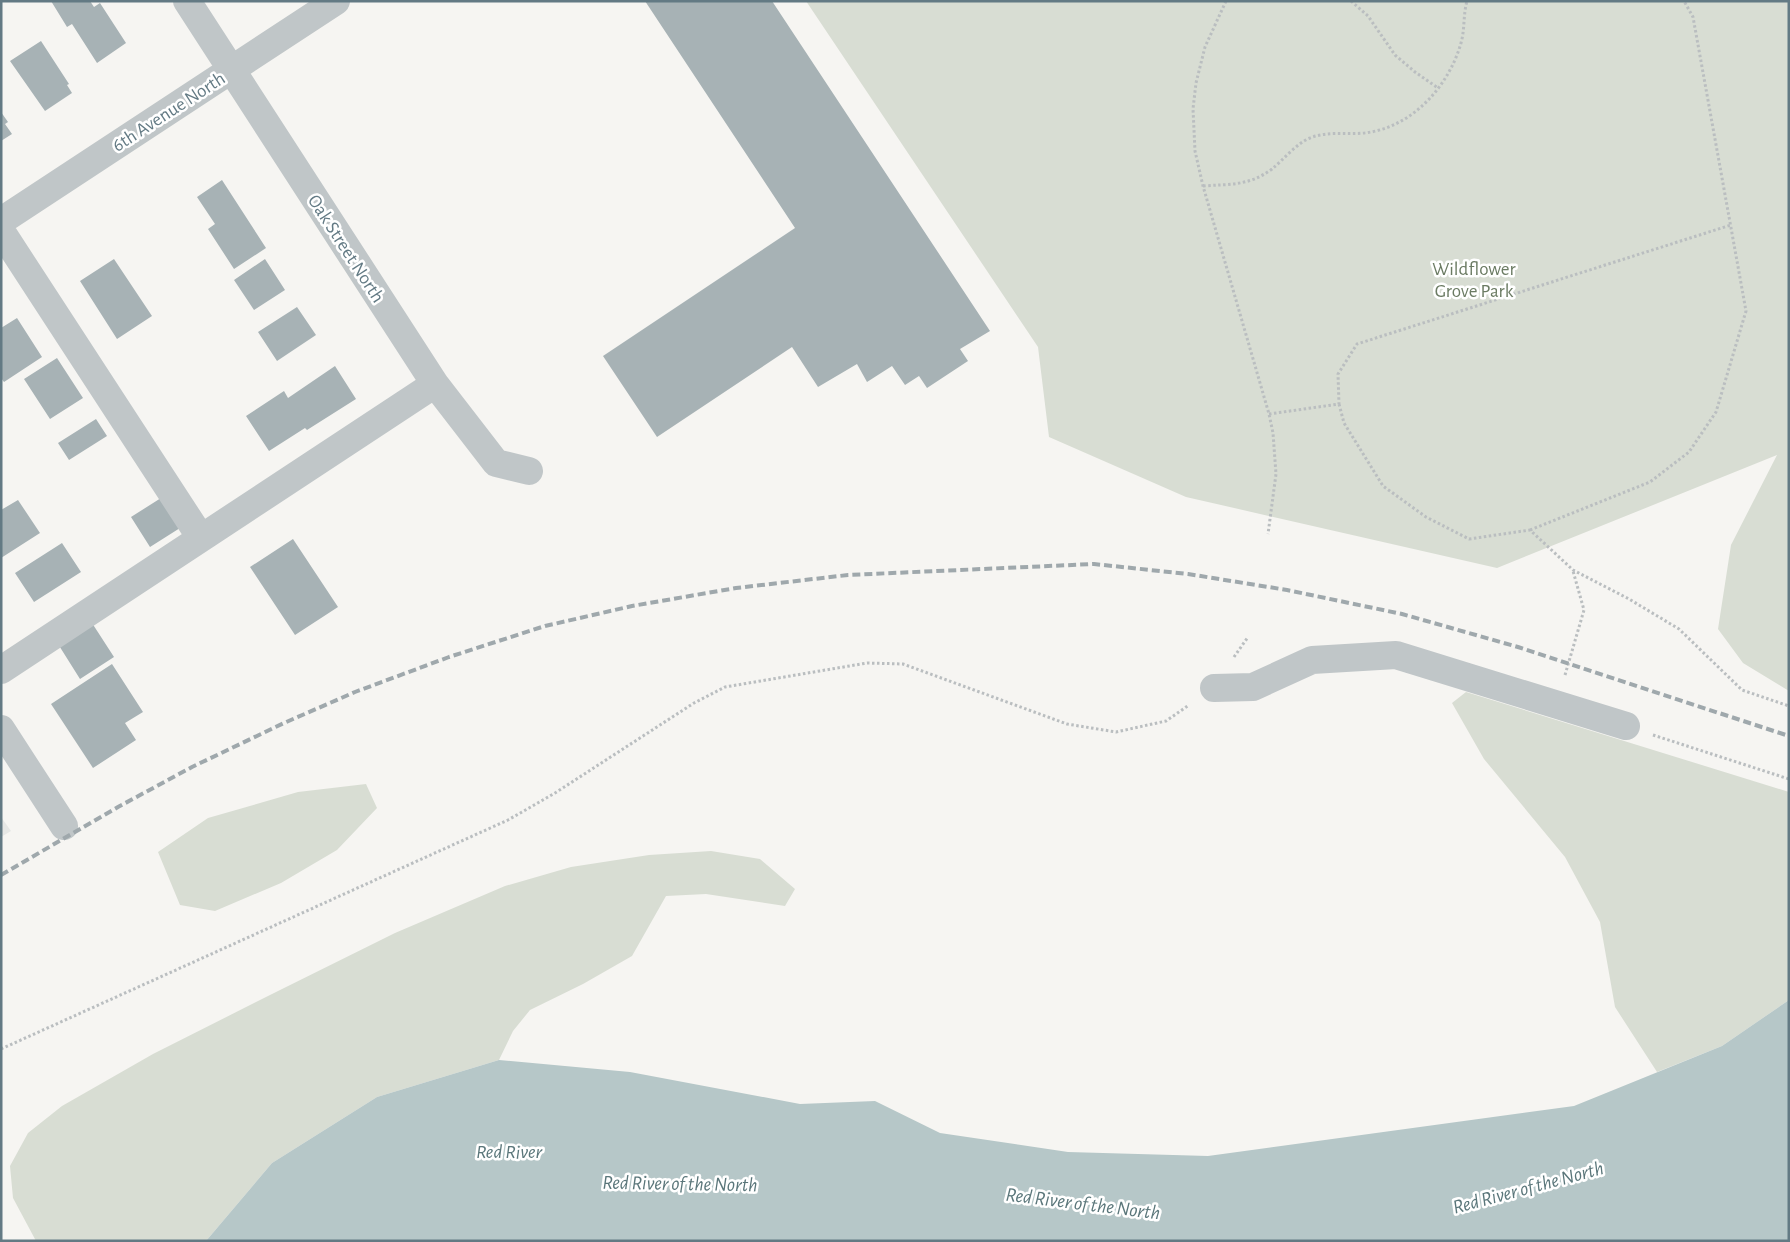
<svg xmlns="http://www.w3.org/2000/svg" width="1790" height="1242" viewBox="0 0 1790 1242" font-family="'Alegreya Sans',sans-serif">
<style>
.built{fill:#e6e7e5}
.green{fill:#d8ddd3}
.water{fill:#b6c7c8}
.building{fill:#a7b2b5}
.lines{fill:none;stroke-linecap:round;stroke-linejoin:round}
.path{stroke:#babec0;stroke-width:3;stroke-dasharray:2.5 2.5;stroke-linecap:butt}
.minor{stroke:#c0c6c8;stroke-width:28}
.rail{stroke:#9fa8ac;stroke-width:4;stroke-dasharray:8 4;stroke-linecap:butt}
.labels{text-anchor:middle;stroke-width:5;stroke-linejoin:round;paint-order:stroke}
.street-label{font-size:19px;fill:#637a84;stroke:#fff}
.park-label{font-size:19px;fill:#6b7b63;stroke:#fff}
.water-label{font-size:20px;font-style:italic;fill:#5a767a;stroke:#fff}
</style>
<rect width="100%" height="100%" fill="#f6f5f2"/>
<!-- built -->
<path class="built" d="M1 817 11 831 1 837Z"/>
<!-- green -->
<path class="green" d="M806 1H1789V691L1743 663 1718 629 1731 545 1777 455 1497 568 1186 497 1049 437 1038 347Z
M1466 692 1789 792V1000L1722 1046 1657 1072 1615 1007 1600 922 1565 857 1484 759 1452 703Z
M366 784 377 808 337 850 281 883 215 911 180 905 158 852 208 818 298 792Z
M711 851 760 859 795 889 785 906 706 894 666 896 632 956 583 984 530 1010 513 1031 499 1060 377 1097 272 1163 206 1241H36L13 1198 10 1166 28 1133 62 1106 153 1054 272 994 395 933 505 886 571 867 649 855Z"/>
<!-- water -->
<path class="water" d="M1789 1000V1241H206L272 1163 377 1097 499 1060 630 1072 800 1104 875 1101 940 1133 1068 1152 1208 1156 1574 1106 1722 1046Z"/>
<!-- building -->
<path class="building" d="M51 1H90L94 7 100 3 126 43 97 63 72 24 67 27Z
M645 1H772L990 331 960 349 968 361 927 388 919 376 905 385 892 366 867 382 857 364 818 387 792 347 657 437 603 356 795 228Z
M41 41 69 84 67 85 72 93 45 111 10 61Z
M1 112 8 122 5 124 12 134 1 141Z
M222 180 266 248 234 269 208 229 215 224 197 197Z
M114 259 152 316 117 339 80 281Z
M265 259 285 290 254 310 234 280Z
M297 307 316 335 277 361 258 332Z
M17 318 42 357 4 382 1 378V328Z
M57 358 83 398 50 419 24 379Z
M335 366 356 399 307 430 305 428 269 451 246 416 284 391 288 398Z
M96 419 107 436 69 460 58 443Z
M161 498 180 528 150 547 131 517Z
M18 500 40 533 1 558V510Z
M293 539 338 607 295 635 250 567Z
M62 543 81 572 34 602 15 573Z
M92 623 114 657 80 679 58 644Z
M112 664 143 712 125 723 136 740 93 768 51 704Z"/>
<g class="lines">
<!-- path -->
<path class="path" d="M1226 1 1205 47 1196 83 1193 109 1195 151 1203 186 1269 414 1273 433 1276 474 1268 534
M1351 1 1368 16 1395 55 1415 72 1438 88
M1203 186C1230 184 1249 186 1272 169 1283 160 1297 143 1310 138 1329 130 1351 136 1371 132 1415 124 1449 85 1461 43 1465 29 1463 15 1467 1
M1339 404 1344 423 1383 486 1426 517 1469 539 1530 530 1573 570 1629 599 1679 629 1742 690 1789 706
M1269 414 1339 404 1338 374 1357 344 1731 225
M1530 530 1650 482 1689 452 1716 412 1746 311 1693 17 1684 1
M1234 657 1248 637
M1565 675 1584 610 1573 571
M1653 735 1789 779
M1 1049 508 820 555 793 694 703 725 687 867 663 903 664 1067 724 1116 732 1166 721 1189 705"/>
<!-- minor -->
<path class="minor" d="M187 1 435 384 496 463 529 471
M1 221 336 1
M1 231 201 538
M1 670 435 384
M1214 688 1253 687 1312 660 1396 655 1626 726
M1 729 64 826"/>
<!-- rail -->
<path class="rail" d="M1 875 118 807 192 767 284 723 355 692 449 657 545 626 632 606 736 588 848 575 1094 564 1188 574 1287 590 1402 614 1518 647 1789 736"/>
</g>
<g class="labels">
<!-- street labels -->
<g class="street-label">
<text transform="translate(168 111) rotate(-33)" y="7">6th Avenue North</text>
<text transform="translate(347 248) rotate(57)" y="7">Oak Street North</text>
</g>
<!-- park labels -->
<g class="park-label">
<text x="1474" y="275">Wildflower<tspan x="1474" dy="22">Grove Park</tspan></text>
</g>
<!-- water labels -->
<g class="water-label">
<text x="509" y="1158">Red River</text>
<text transform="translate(680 1183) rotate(1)" y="7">Red River of the North</text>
<text transform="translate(1528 1187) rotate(-15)" y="7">Red River of the North</text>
<text transform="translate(1083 1203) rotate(7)" y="7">Red River of the North</text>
</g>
</g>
<!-- border -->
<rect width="1790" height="1242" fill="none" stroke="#637a84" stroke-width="5"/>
</svg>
